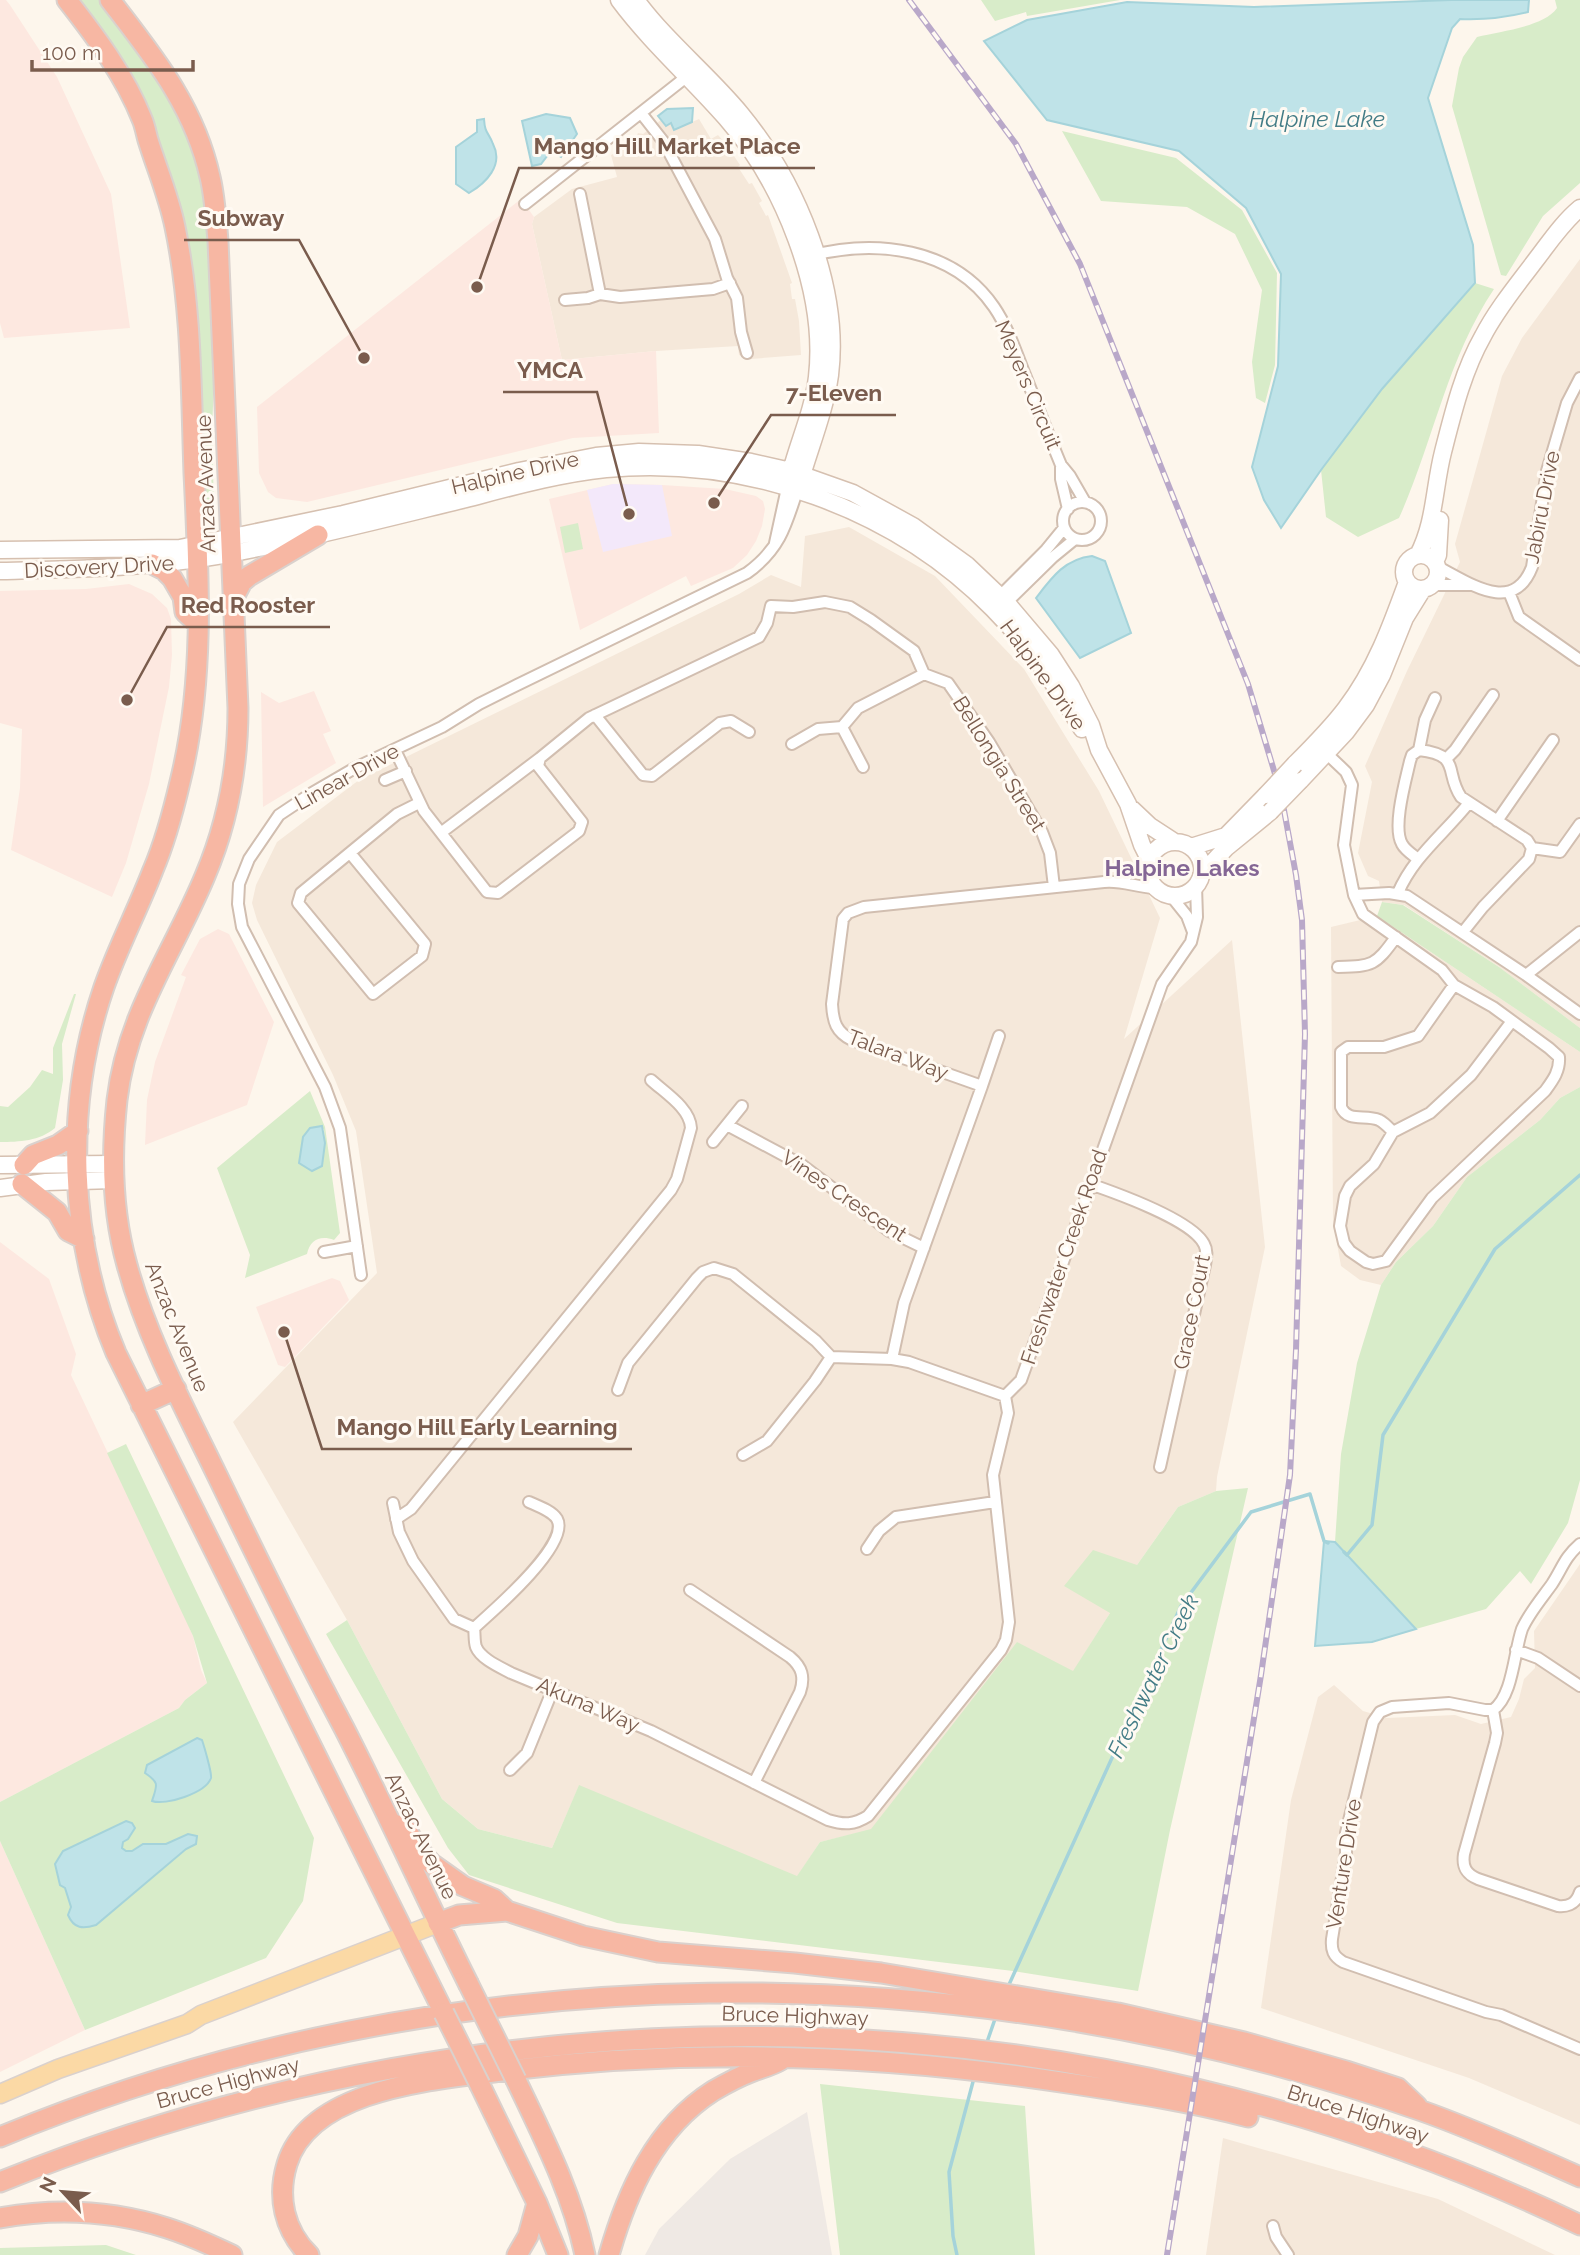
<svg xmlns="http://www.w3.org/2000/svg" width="1580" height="2255" viewBox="0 0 1580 2255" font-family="Raleway,sans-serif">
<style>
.residential{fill:#f5e8da}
.commercial{fill:#fde8e0}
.industrial{fill:#efe9e4}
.education{fill:#f3e8fa}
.green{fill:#d8ecc9;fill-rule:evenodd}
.water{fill:#bfe3e8;stroke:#a5d3da;stroke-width:2}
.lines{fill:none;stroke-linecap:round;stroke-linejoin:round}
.stream{stroke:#a5d3da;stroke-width:3.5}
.street-casing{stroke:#d1beb0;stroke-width:14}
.secondary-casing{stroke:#d6c0b0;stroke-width:19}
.primary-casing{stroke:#dad1cd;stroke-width:21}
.highway-casing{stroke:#dad1cd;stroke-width:23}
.street{stroke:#fff;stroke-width:10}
.secondary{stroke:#fff;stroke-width:16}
.primary{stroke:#fbd9a5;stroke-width:18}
.highway{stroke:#f7b7a3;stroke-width:19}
.rail-casing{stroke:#b9a8c9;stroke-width:6}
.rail{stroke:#fffaf3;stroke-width:3.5;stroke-dasharray:10;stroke-linecap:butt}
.secondary-bridge-casing{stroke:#d6c0b0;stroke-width:19;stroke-linecap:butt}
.highway-bridge-casing{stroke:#dad1cd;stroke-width:23;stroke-linecap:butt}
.secondary-bridge{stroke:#fff;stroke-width:16}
.highway-bridge{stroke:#f7b7a3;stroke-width:19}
.labels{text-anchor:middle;stroke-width:6;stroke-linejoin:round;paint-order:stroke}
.street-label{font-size:21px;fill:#7a5c4d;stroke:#fffaf3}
.water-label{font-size:23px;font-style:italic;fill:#437c86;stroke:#fffaf3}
.neighbourhood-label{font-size:23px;font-weight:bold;fill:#846695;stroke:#fffaf3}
.leader{fill:none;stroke:#7a5c4d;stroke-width:2.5}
.callout-dot{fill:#7a5c4d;stroke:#fffaf3;stroke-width:2.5}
.callout-label{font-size:23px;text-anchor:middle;font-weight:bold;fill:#7a5c4d;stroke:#fffaf3;stroke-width:6;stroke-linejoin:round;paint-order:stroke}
</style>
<rect width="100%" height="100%" fill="#fdf6ec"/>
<!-- residential -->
<path class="residential" d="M693 108 692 122 699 119 711 139 718 135 726 144 740 165 738 167 749 184 752 183 762 201 759 203 766 216 768 215 792 283 790 284 792 299H795L799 321 801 355 751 359 739 355 738 346 656 351 562 360 532 224 534 217 572 189 617 177 611 155 633 144 638 133 643 134 661 120 658 116 667 109Z
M1580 259V1028L1499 967 1404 905 1382 902 1379 881 1368 876 1358 853 1372 782 1365 766 1407 671 1460 562 1455 544 1502 376 1522 338Z
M849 527 935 576 1024 669 1099 791 1160 918 1124 1039 1232 940 1265 1247 1217 1477 1216 1491 1178 1507 1137 1565 1110 1613 1073 1672 1017 1643 871 1830 820 1842 797 1877 579 1786 552 1848 478 1829 442 1799 347 1620 233 1422 377 1273 356 1131 333 1075 257 920 252 903 256 885 277 842 359 780 739 594 771 575 801 587 805 536Z
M1377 916 1580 1052V1087L1560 1098 1540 1120 1467 1177 1433 1226 1396 1262 1381 1285 1360 1280 1341 1266 1333 1221 1331 927Z
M1580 1564V2125L1469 2078 1261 2008 1291 1800 1318 1697 1334 1685 1363 1711 1387 1718 1455 1715 1481 1724 1511 1717 1519 1699 1524 1679 1535 1668 1534 1631Z
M1223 2138 1438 2199 1555 2255H1206Z"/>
<!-- commercial -->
<path class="commercial" d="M0 0H6L10 5 57 77 111 194 130 328 4 338 0 323Z
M521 199 534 217 532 224 562 360 656 351 659 433 573 438 307 502 276 498 268 492 259 473 257 407Z
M613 484 662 485 725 489 756 496 763 501 765 509 762 526 756 541 747 555 733 568 691 586 686 576 580 630 549 499Z
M129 584 152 594 167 608 171 619 172 655 169 687 149 784 126 863 112 897 11 850 20 788 22 729 0 723V591L86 589Z
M314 691 331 731 323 734 336 763 263 807 261 692 279 703Z
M218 929 229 934 274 1022 247 1105 145 1145 147 1100 155 1062 186 977 181 975 200 939Z
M0 1242 49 1279 76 1354 71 1375 177 1599 193 1636 201 1670 207 1683 185 1700 179 1708 0 1802Z
M332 1278 340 1281 349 1300 285 1367 278 1365 256 1307Z
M0 1841 85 2030 0 2072Z"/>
<!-- industrial -->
<path class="industrial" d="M807 2112 832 2255H645L659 2229 730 2159Z"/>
<!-- education -->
<path class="education" d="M613 484 662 485 672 536 603 552 587 490Z"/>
<!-- green -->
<path class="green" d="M78 0H101L179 108 206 187 215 360 212 429 214 511H204L175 191 155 133Z
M981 0H1120L1027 16 1026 12 995 21Z
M1555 0H1580V183L1543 216 1506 276 1501 275 1452 106 1459 68 1463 57 1477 37C1500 31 1544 27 1557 8Z
M1062 131 1176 158 1242 210 1277 273 1275 365 1265 403 1256 398 1252 362 1262 290 1235 234 1187 207 1101 201Z
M1475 283 1494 289C1447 359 1433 443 1399 518L1358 537 1326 517 1321 470 1382 389Z
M578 523 583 549 565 553 560 527Z
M1382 902 1403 905 1499 967 1580 1028V1052L1377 916Z
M74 994H76L62 1044 63 1080 55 1128C40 1141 19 1142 0 1142V1106L8 1107 30 1087 42 1070 53 1074V1048Z
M1580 1087V1480L1568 1523 1531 1584 1520 1571 1486 1609 1416 1629 1335 1542 1341 1454 1357 1363 1381 1285 1396 1262 1433 1226 1467 1177 1540 1120 1560 1098Z
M310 1091 325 1127 340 1233 334 1240C320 1235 310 1240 307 1254L245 1278 250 1255 217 1168ZM324 1129 325 1143 322 1166 312 1171 299 1162 303 1137Z
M126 1444 314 1838 303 1901 266 1958 85 2030 0 1841V1802L179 1708 185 1700 207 1683 193 1636 107 1453Z
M1248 1488 1170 1830 1138 1991 1013 1971 617 1923 469 1875 448 1848 326 1634 347 1620 442 1799 478 1829 552 1848 579 1785 797 1876 820 1842 871 1829 1017 1642 1073 1671 1110 1613 1064 1586 1093 1550 1137 1565 1178 1507 1216 1491Z
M820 2084 1025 2106 1035 2255H840Z
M106 2245 136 2255H0V2248Z"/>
<!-- water -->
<path class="water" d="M1451 0H1529L1528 12C1504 18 1484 20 1460 19L1452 28 1428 98 1473 245 1475 283 1382 389 1321 470 1281 528 1264 500 1252 467 1278 366 1281 274 1246 208 1179 151 1047 120 984 41 1027 20 1127 2 1254 7Z
M693 108 692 122 674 130 671 123 666 126 658 116 667 109Z
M546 114 570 118 577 134 561 157 551 151 541 164 532 166 522 121Z
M484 119C485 134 488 131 493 144 504 165 486 183 469 193L456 184V147L477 132V120Z
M1092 556 1105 561 1131 633 1080 658 1036 598C1052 577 1065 559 1092 556Z
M322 1126 325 1143 322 1166 312 1171 299 1163 303 1137 310 1128Z
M1324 1541 1335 1542 1416 1629 1372 1642 1315 1646Z
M197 1738 202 1740C204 1746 212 1773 211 1778 206 1793 165 1806 152 1801 157 1785 160 1783 145 1773L147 1765Z
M126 1821 132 1823 135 1828 128 1839 123 1842 122 1848 126 1851H132L143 1844H166L188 1834 197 1836 196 1844 186 1849 96 1925C83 1929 74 1929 68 1915L71 1907 65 1888 60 1885 55 1864 63 1851Z"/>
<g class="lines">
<!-- stream -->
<path class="stream" d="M1344 1552 1347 1555 1372 1525 1383 1435 1495 1249 1580 1175
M1007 1989 1181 1606 1251 1512 1310 1494 1324 1541 1328 1543
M986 2045 995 2019
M957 2255 953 2236 949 2172 974 2078"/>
<!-- street casing -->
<g class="street-casing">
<path id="street" d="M641 113 663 141 715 239 727 278 737 298 741 332 747 353
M580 194 600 294
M525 204 690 74
M810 256C875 239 953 247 994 307 1007 326 1015 349 1023 370 1036 402 1048 434 1061 465L1070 476 1085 502
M565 300 588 298 600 294 620 297 713 289 730 283
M1061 465V479L1068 509
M1063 521a19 19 0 1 1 38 0a19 19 0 1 1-38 0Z
M775 543 787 488
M1438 567C1468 582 1513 616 1532 567L1547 471 1567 403 1580 378
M1432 585H1470
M1509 592 1519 617 1580 660
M997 599 1046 550 1064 528
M1003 606 1053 557 1075 539
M595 715 643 775 652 776 720 723 731 721 749 732
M842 727 863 767
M792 744 818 729 842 727 858 708 924 674
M395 750 424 811 487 892 498 893 579 831 582 822 538 766 540 758 589 718 759 637 767 623 771 606 793 607 825 602 850 607 871 620 914 651 924 674 948 683 989 742 1042 832 1050 853 1054 887
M1323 750 1346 772 1352 785 1344 845 1354 895 1363 914 1442 970 1454 985 1493 1007 1549 1048 1559 1057C1560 1071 1553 1080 1545 1091L1432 1198 1386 1261 1373 1264 1366 1262 1350 1251 1344 1243 1340 1226 1345 1196 1350 1186 1374 1164 1393 1132 1430 1113 1471 1075 1512 1021
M1419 750 1425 720 1435 698
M1446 759 1455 750 1493 695
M385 780 406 771
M1497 821 1553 740
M442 832 540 758
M1532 848 1560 852 1580 824
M350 853 425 944 422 956 373 994 298 903 301 893 397 814 419 803
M1418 859C1413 855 1405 850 1402 844 1392 827 1406 779 1410 761L1412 755 1419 750C1462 755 1444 772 1461 797L1527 840 1532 848 1529 859 1483 907 1463 932
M1120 880 1139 867 1148 865
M1398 893C1413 857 1444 834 1468 804
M1354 895 1389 893 1407 896 1526 975 1580 1014
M1171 896 1187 916 1193 932
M1338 967C1373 966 1375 966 1396 937
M1526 975 1580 932
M982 1086 999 1036
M727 1125 802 1165 889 1231 924 1248
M1393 1132C1389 1128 1385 1123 1379 1120 1365 1114 1348 1123 1341 1107V1052L1348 1047H1384L1418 1036 1454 985
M713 1142 742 1106
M1090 1184C1116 1193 1192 1220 1204 1244 1208 1251 1206 1258 1205 1265L1160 1467
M324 1252 357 1246
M361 1275 340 1128 325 1087 242 927 238 904 239 884 249 859 279 815 312 793 355 768 442 727 479 704 517 685 747 573C779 550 786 526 797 491
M892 1359 904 1303 982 1086 852 1040C836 1032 833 1022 832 1004L843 919 848 913 864 907 1104 882C1121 880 1136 887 1154 888
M618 1390 628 1363 697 1278 703 1272 714 1268 733 1274 816 1341 831 1357 892 1359 909 1362 1005 1396
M743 1455 767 1441 815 1381 831 1357
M393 1503 399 1532 413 1561 454 1619 474 1628
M396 1519 411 1509 671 1190 677 1179 691 1128C690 1108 665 1093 651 1080
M867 1549 879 1531 896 1517 995 1502
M690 1590 790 1657C802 1667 805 1677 800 1692L754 1783
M474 1628C475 1634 474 1641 476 1647 481 1659 500 1667 511 1673L651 1731 828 1820C844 1825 854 1825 868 1816L1001 1650 1006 1640 1009 1622 993 1475 1008 1413 1005 1396 1021 1380 1162 984 1191 942 1197 917 1196 886
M474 1628C492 1612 571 1544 557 1519 552 1511 538 1506 529 1502
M1516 1650 1538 1658 1580 1686
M1493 1710H1485L1449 1703 1392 1707 1380 1712 1373 1722 1346 1833V1853L1332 1939C1331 1950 1333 1956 1343 1962L1486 2012 1501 2015 1580 2049
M1493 1710 1497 1733 1495 1743 1464 1854C1462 1867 1466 1874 1478 1879L1558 1906C1569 1907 1576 1904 1580 1892
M1493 1710C1513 1696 1514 1652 1522 1629 1529 1613 1542 1598 1552 1584 1563 1567 1564 1558 1580 1544
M510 1770 527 1753 553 1689
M1273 2226 1276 2237 1288 2255"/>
</g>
<!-- secondary casing -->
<g class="secondary-casing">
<path id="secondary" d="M619 0C651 43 691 78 726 118 782 182 827 290 817 377 813 412 797 445 789 479
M636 0C667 42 708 74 741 114 796 181 841 286 830 375 825 411 810 447 800 482
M0 550 180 548 343 514 519 471 596 456 639 452 698 454 751 462 791 471 853 493 913 526 967 565 1007 603 1051 655 1071 686 1091 725 1099 750 1128 804 1142 845 1149 859
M1404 572a17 17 0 1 1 34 0a17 17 0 1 1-34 0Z
M1418 555C1435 523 1434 487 1443 452 1453 413 1463 371 1483 336 1497 309 1517 285 1535 261 1549 243 1562 223 1580 208
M1435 562 1438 555 1440 520
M0 571C81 569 164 568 244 551 318 536 392 517 466 499 512 487 558 474 606 469 747 456 894 508 993 609 1029 645 1056 686 1082 729
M1295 764C1313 746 1331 728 1346 708 1375 670 1391 626 1407 582
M1300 781 1346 732 1366 705 1382 675 1405 618 1423 589
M1132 809 1150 826 1173 841
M1148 869a27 27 0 1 1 54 0a27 27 0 1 1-54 0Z
M1191 847 1226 836 1266 795
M1202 869 1212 863 1226 848 1270 812
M0 1165 114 1164
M0 1188 46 1182 114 1180"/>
</g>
<!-- primary casing -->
<g class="primary-casing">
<path id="primary" d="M0 2094 58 2069 187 2024 201 2015 438 1923"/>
</g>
<!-- highway casing -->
<g class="highway-casing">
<path id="highway" d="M67 0C96 37 125 76 142 119 145 126 146 133 148 140 157 169 169 197 175 227 192 308 191 391 194 473 199 576 205 682 180 782 173 812 165 842 153 870 138 909 118 947 104 987 64 1104 68 1239 116 1353L444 2013
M110 0C153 56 194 105 210 177 215 198 216 219 218 241L238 708C238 767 228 822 205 876 173 953 127 1014 117 1100 111 1155 112 1212 127 1265 147 1338 184 1407 217 1475 258 1560 300 1645 344 1728 387 1812 426 1899 468 1983
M152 564 164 570 172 578 183 597 185 612 198 624
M234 597 242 582 249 576 318 535
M24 1165 33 1155 58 1145 78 1131
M22 1184 57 1212 68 1231 84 1239
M141 1405 176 1389
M398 1825 405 1828 420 1851 432 1864 463 1886 494 1899 507 1911 583 1936 658 1952 795 1963 881 1973 1118 2013 1244 2042 1346 2071 1398 2088 1417 2106
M438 1923 459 1915 507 1911
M516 2080C543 2137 572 2193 585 2255
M480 2085 537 2203 558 2255
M0 2137C452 1950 963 1949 1422 2111 1476 2130 1528 2154 1580 2177
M0 2182C509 1977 1084 1986 1580 2225
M0 2218C55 2208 113 2211 167 2228 189 2235 211 2245 232 2255
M309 2255C284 2230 277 2197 287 2164 309 2092 423 2081 486 2073 684 2047 878 2053 1074 2084 1133 2093 1191 2102 1248 2117
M517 2255 528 2236 537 2203
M609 2255C627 2192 655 2128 713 2091 725 2084 738 2077 751 2072 761 2068 771 2066 781 2060"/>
</g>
<!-- street -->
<use href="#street" class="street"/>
<!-- secondary -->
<use href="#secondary" class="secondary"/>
<!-- primary -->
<use href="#primary" class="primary"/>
<!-- highway -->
<use href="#highway" class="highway"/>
<!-- rail casing -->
<g class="rail-casing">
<path id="rail" d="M909 0 1016 144 1080 264 1248 684 1281 794 1296 875 1302 920 1305 1034 1296 1350 1290 1475 1261 1675 1167 2255"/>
</g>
<!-- rail -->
<use href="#rail" class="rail"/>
<!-- secondary-bridge casing -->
<g class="secondary-bridge-casing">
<path id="secondary-bridge" d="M1266 795 1295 764
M1270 812 1300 781"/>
</g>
<!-- highway-bridge casing -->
<g class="highway-bridge-casing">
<path id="highway-bridge" d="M468 1983 516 2080
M444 2013 480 2085"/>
</g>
<!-- secondary-bridge -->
<use href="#secondary-bridge" class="secondary-bridge"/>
<!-- highway-bridge -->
<use href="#highway-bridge" class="highway-bridge"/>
</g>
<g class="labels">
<!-- street labels -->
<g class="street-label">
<text transform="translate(1028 385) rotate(67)" y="7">Meyers Circuit</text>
<text transform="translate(515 473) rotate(-13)" y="7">Halpine Drive</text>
<text transform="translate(206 484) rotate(-92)" y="7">Anzac Avenue</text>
<text transform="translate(1542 507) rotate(-79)" y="7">Jabiru Drive</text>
<text transform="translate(99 567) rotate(-3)" y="7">Discovery Drive</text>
<text transform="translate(1043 675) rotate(54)" y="7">Halpine Drive</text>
<text transform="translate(999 764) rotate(58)" y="7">Bellongia Street</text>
<text transform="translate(347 777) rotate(-29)" y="7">Linear Drive</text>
<text transform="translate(898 1055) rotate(21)" y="7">Talara Way</text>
<text transform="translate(844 1196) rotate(34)" y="7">Vines Crescent</text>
<text transform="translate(1064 1257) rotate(-71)" y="7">Freshwater Creek Road</text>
<text transform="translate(1192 1312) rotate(-79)" y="7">Grace Court</text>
<text transform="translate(177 1327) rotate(68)" y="7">Anzac Avenue</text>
<text transform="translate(588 1705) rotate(23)" y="7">Akuna Way</text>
<text transform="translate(421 1836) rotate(64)" y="7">Anzac Avenue</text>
<text transform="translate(1344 1864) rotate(-81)" y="7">Venture Drive</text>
<text transform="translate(795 2016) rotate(2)" y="7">Bruce Highway</text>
<text transform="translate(228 2083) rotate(-15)" y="7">Bruce Highway</text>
<text transform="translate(1358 2114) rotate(18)" y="7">Bruce Highway</text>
</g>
<!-- water labels -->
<g class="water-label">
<text x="1317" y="127">Halpine Lake</text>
<text transform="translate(1153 1676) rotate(-64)" y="8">Freshwater Creek</text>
</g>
<!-- neighbourhood labels -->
<g class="neighbourhood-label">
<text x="1182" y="876">Halpine Lakes</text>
</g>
</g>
<!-- callouts -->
<path class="leader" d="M477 287L519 168H815M364 358L299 240H184M629 514L597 392H503M714 503L771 415H896M127 700L167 627H330M284 1332L322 1449H632"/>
<g class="callout-dot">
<circle cx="477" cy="287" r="7"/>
<circle cx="364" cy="358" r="7"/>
<circle cx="629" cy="514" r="7"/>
<circle cx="714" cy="503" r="7"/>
<circle cx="127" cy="700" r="7"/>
<circle cx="284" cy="1332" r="7"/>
</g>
<g class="callout-label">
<text x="667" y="154">Mango Hill Market Place</text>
<text x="241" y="226">Subway</text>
<text x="550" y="378">YMCA</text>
<text x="834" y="401">7-Eleven</text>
<text x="248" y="613">Red Rooster</text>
<text x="477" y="1435">Mango Hill Early Learning</text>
</g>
<!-- north arrow -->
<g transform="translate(63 2192) rotate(296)" stroke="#fffaf3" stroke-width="5" paint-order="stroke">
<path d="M0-5L12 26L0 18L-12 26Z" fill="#7a5c4d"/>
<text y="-10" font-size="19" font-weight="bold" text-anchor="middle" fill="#7a5c4d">N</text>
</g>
<!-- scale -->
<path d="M32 60v10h161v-10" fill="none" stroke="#7a5c4d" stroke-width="3.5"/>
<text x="42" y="60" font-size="21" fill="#7a5c4d" stroke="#fffaf3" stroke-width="5" paint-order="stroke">100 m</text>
</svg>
